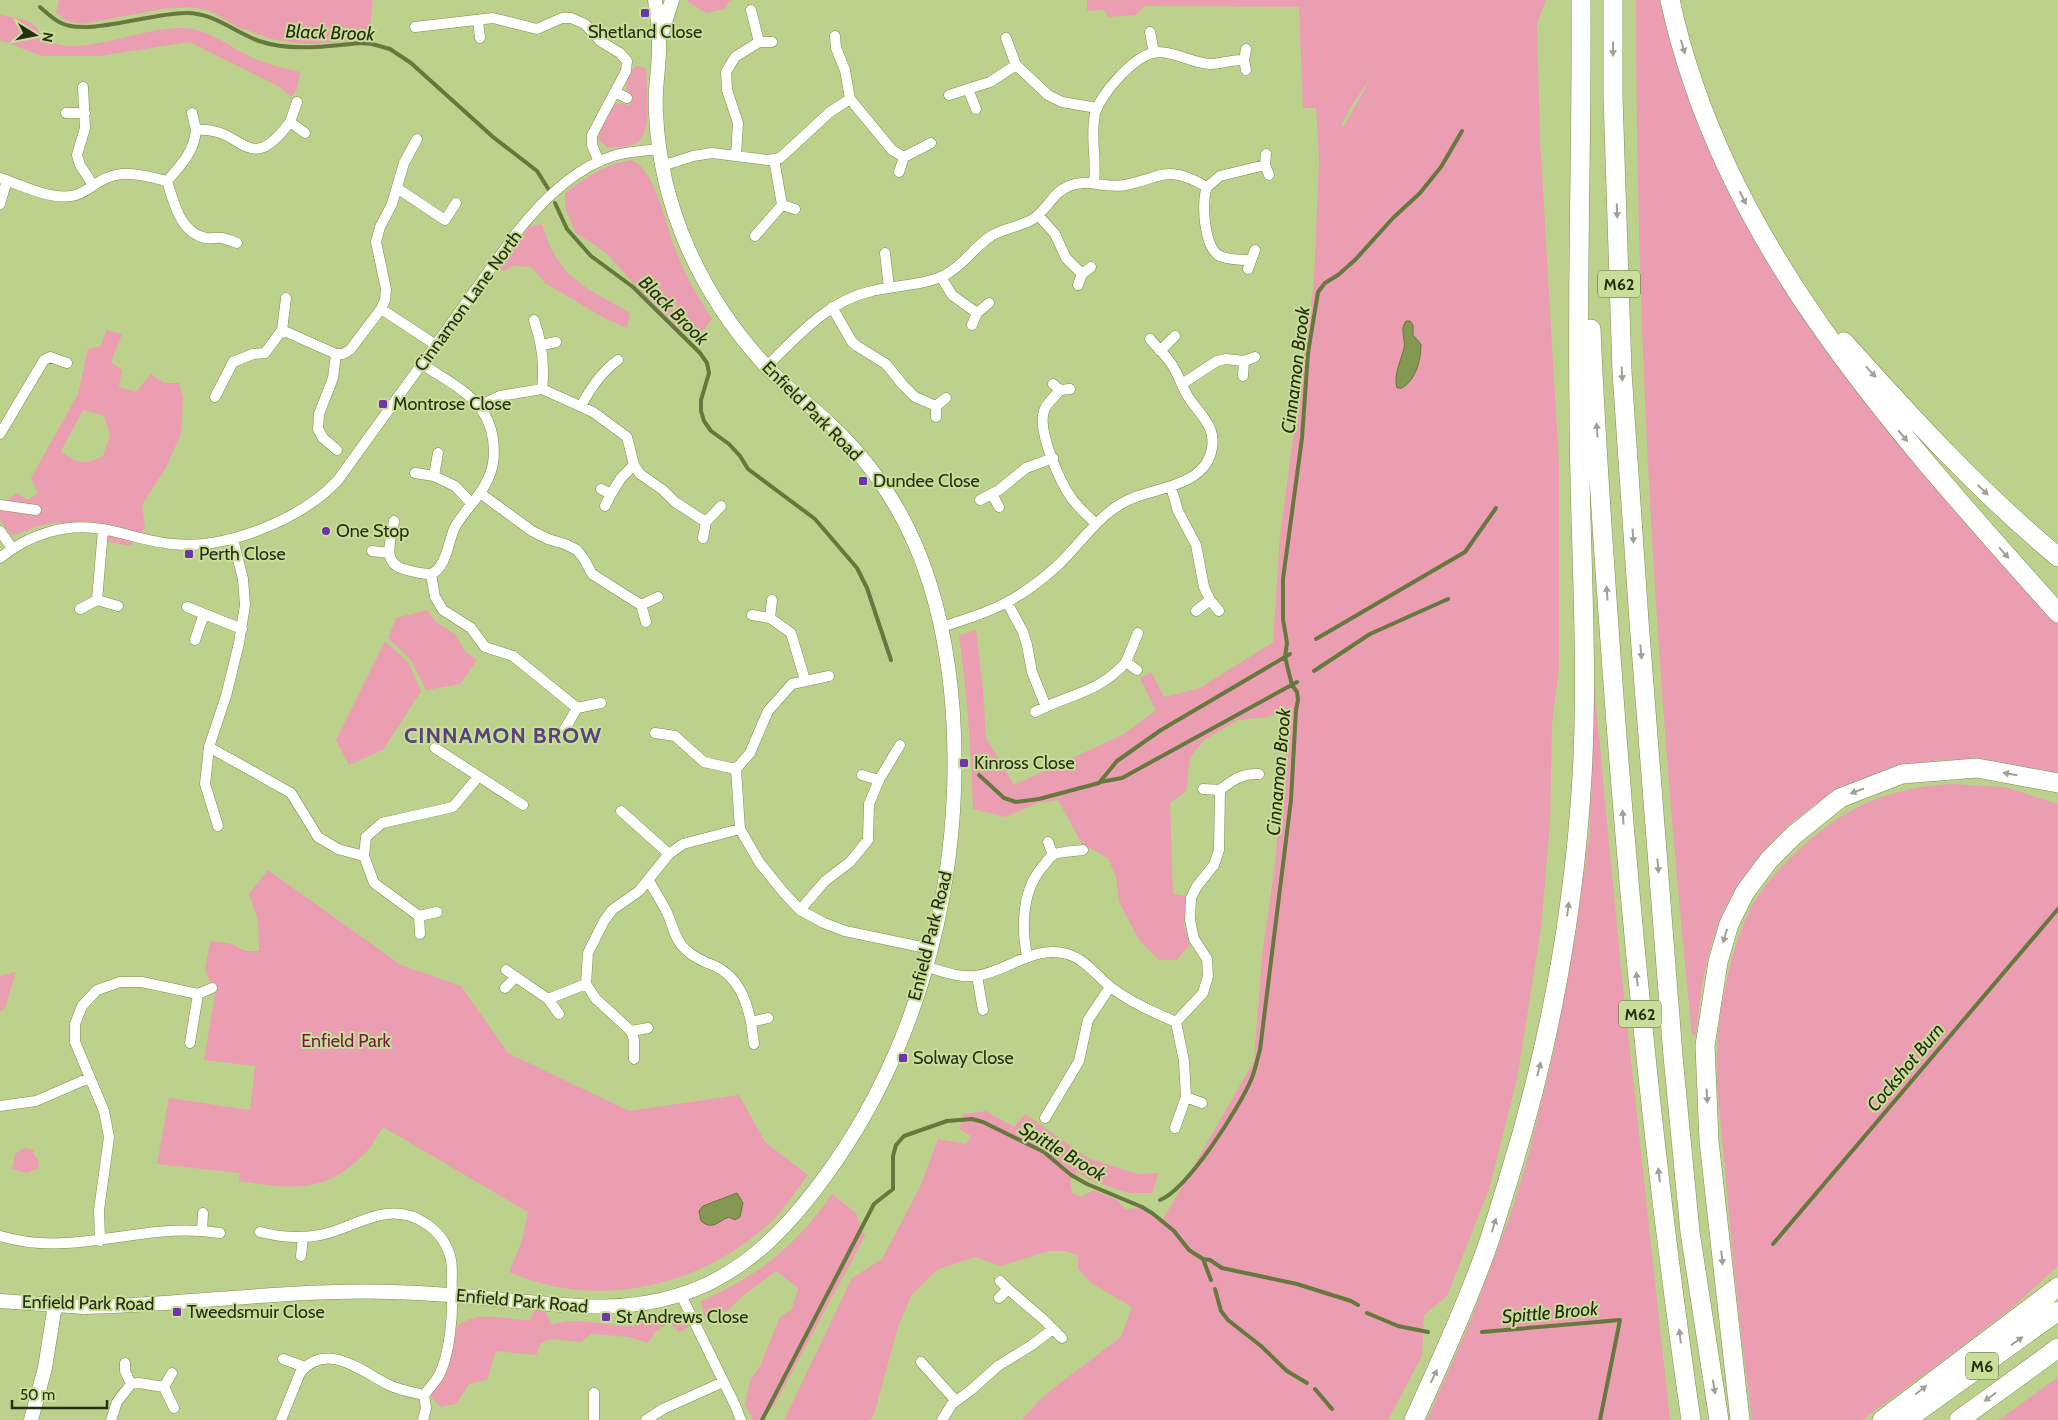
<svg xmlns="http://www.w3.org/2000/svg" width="2058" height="1420" viewBox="0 0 2058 1420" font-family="Cabin,sans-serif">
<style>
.green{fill:#eb9eb2;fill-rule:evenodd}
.water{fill:#839851;stroke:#67783e}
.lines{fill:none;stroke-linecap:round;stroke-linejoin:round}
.stream{stroke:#67783e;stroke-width:4}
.street-casing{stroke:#7d904e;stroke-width:11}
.secondary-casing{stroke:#7d904e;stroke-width:15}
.highway-casing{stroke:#7d904e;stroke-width:20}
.street{stroke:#fff;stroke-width:10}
.secondary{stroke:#fff;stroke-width:14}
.highway{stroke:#fff;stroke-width:19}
.oneway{fill:#9ea195}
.poi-dot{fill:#6e34aa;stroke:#c8de99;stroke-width:2}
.labels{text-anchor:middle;stroke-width:4;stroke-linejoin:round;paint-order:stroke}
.shield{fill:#c8de99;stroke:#57643b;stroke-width:1}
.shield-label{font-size:16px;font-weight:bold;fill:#272f13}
.poi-label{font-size:18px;fill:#272f13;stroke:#c8de99;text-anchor:start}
.street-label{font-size:18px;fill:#272f13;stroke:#c8de99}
.park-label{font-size:18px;fill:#761a3d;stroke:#c8de99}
.water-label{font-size:19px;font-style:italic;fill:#252e0e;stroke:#c8de99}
.district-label{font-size:22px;font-weight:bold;letter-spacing:1px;fill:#5b417d;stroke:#c8de99}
</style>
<rect width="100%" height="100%" fill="#bbd18c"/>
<!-- green -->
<path class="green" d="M59 0H373L370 27 352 41 305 44 271 39 238 27 210 11 191 7 162 9 83 24 67 21 56 13Z
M688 0H733L729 1 725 9 707 13 688 2Z
M1087 0H1546L1537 23 1540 139 1559 465V667L1552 725 1550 823 1541 928 1517 1079 1489 1189 1447 1296 1424 1315 1422 1356 1388 1420H1021L1047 1393 1121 1337 1132 1307 1091 1283 1078 1269V1256L1066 1251H1049L1001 1266 975 1257 938 1269 911 1296 898 1327 875 1411 870 1420H784L852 1278 882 1259 920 1187 938 1139 966 1144 971 1136 959 1129 964 1114 986 1111 1014 1127 1025 1114 1088 1158 1138 1174 1159 1173 1152 1193H1128L1090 1180 1077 1172 1070 1180 1072 1193 1082 1197 1093 1190 1117 1200 1125 1209 1141 1208 1161 1223 1254 1061 1262 956 1275 864 1288 727 1283 710 1269 717 1238 720 1203 741 1190 758 1186 791 1170 803 1173 894 1187 896 1184 926 1190 944 1177 960H1159L1139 940 1119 902 1116 877 1108 858 1082 844 1058 800 1037 803 1006 817 973 809C971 750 967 693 959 635L976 630 983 688 986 738 1014 785 1124 734 1156 710 1140 679 1151 672 1164 697 1200 688 1273 642 1280 536 1314 282 1319 160 1316 108H1303L1299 7 1145 6 1136 15 1108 17 1104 10 1087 11ZM1372 76 1344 126 1341 125 1352 105Z
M1636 0H1668L1773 263 2058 620V777C2013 760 1960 755 1913 764 1899 767 1884 776 1871 781 1856 787 1839 792 1825 800 1781 823 1739 875 1720 920 1705 956 1700 997 1696 1035H1692C1657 691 1636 346 1636 0Z
M0 15C11 17 28 18 36 27 42 35 43 42 55 44 94 53 142 27 183 28 208 29 227 45 249 56 265 64 283 68 300 72L297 89 291 97 278 86 189 42 99 56H42L0 40Z
M637 66 646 68C646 86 654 135 635 144 627 148 617 147 607 147L598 139C602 130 607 107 617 104 621 102 625 104 629 106L634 97 627 92C624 85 630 69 637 66Z
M632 160C658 174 665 225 676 251 685 275 698 297 712 319L704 330 691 335 677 327 641 291 605 252 576 233 565 208V193C585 178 607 163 632 160Z
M542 224C558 279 584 286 630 313L627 328 604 318 545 283 532 267 512 266 504 271 497 268 530 226Z
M106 330 122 334 111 362 122 370 119 387 136 392 151 374 164 383H179L183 397 181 434 165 469 142 505 145 528 130 546 109 542 99 532 57 522 38 526 12 536 0 520V507L16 493 28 500 38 493 31 478 78 394 88 349 101 346ZM83 410 104 416 110 435 103 456C84 466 77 464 61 451Z
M427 610 436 622 456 635 465 651 477 660 460 684 426 690 411 660 388 638 396 618Z
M385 641 408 662 421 691 383 750 349 765 336 740Z
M1591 653 1621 968 1670 1420H1427L1470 1322 1510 1216 1527 1161 1554 1051 1575 939 1590 828Z
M1952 784 2005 787 2058 804V1266L2014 1306 1948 1357 1862 1420H1752C1742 1344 1733 1267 1727 1191 1724 1154 1719 1116 1717 1079 1714 1029 1729 944 1755 901 1768 880 1785 863 1803 846 1847 805 1893 787 1952 784Z
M268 870 401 965 461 986 508 1053 629 1111 739 1095 765 1142 808 1175C796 1190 785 1209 770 1223 700 1287 598 1311 509 1272L522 1241 528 1212 383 1127C378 1134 374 1143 368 1150 326 1195 294 1189 239 1181L240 1173 157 1164 169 1098 250 1110 255 1066 204 1060 215 994 205 970 210 941 232 944 245 951H259L258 920 249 894Z
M16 972 5 1008 0 1012V976Z
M25 1148 34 1150 33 1154 38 1159 39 1168 27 1173 12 1169 15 1154Z
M832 1194 856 1213 865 1236 775 1404 762 1420H753L745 1405 750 1380 760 1366 780 1317 792 1309 798 1288 776 1271 744 1295 727 1311 704 1316 701 1301C757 1277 797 1245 832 1194Z
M535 1309 545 1311 552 1325C578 1314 608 1328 634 1326L639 1320 676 1313 689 1327 679 1332 670 1323 656 1331 648 1343 629 1337 591 1334 581 1342 551 1339 541 1343 536 1355 496 1351 487 1380 469 1384 456 1404 441 1407 431 1397 434 1386 452 1353 457 1326C480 1309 504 1320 530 1320Z
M2058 1377V1420H1999Z"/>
<!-- water -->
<path class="water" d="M1406 321H1410L1413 325V335L1421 344C1421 360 1416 380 1402 388H1397C1393 375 1401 361 1404 348 1406 338 1399 330 1406 321Z
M737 1193 743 1203 740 1217 735 1220 729 1217C718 1221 713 1231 701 1221L699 1211 703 1206Z"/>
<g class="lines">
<!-- stream -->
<path class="stream" d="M40 7C47 13 53 19 61 23 87 36 152 13 185 13 213 12 234 32 259 41 292 52 327 46 361 43L372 44 390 49 411 63 493 137 537 171 549 190
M555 203 567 229 591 256 633 287 700 353 707 363 709 373 701 400V411L704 421 711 431 729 444 740 456 748 469 815 519 857 568 867 588 891 660
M1316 639 1465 552 1496 508
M1314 671 1370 634 1448 599
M979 775 1004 798 1016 802 1039 799 1099 783 1117 761 1161 730 1290 654
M1100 782 1122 778 1297 682
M1160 1200C1188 1189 1239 1108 1251 1080 1255 1071 1257 1060 1260 1050L1291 800 1296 710 1298 700 1297 692 1292 685 1285 657 1287 643 1283 619V579L1302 438 1308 353 1318 292 1325 283 1338 275 1355 260 1393 218 1420 193 1441 167 1462 131
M1773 1244 2058 909
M1203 1259 1211 1280
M1215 1289 1221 1311 1228 1320 1261 1346 1287 1371 1307 1383
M1367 1313 1398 1326 1428 1332
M1482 1332 1620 1320 1600 1420
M1315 1389 1332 1409
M762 1420 874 1204 893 1189V1156L896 1145 904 1136 947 1121 972 1119 983 1122 1044 1152 1071 1175 1087 1184 1142 1207 1152 1213 1174 1231 1189 1250 1203 1259 1210 1260 1222 1268 1297 1284 1351 1301 1358 1305"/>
<!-- street casing -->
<g class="street-casing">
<path id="street" d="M751 10 759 42H772
M478 20 480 38
M415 27 493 18 537 29 562 18H571L585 24 600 41 620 53 627 61 626 71 592 135V145L599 162
M1150 32 1154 53
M835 36 836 48 845 70 850 99 892 150 904 157
M1006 38 1016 65 1048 95 1062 102 1097 108
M1246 70 1244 60 1246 49
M83 87 85 128 77 155 80 165 93 185
M968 89 976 109
M615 92 627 98
M949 95 990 82 1016 65
M297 102 290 122 305 133
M66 113H85
M192 113 196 130C244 125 247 180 290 122
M196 130C194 152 181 165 167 181 174 203 180 233 206 238 212 239 217 237 222 238 227 239 232 241 237 243
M417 139 404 163 392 204 380 227 376 242 386 289 385 300 381 309 436 345
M1266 154 1265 165 1269 175
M736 155 738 123 727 90 726 72 735 57 759 42
M774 159 782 205 795 209
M662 166 693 156 712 153 768 160 780 158 830 112 850 99
M899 172 904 157 931 143
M0 178C21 185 48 199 71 196 82 195 90 187 99 182 121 168 143 175 167 181
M1094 182C1097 160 1090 136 1095 114 1100 94 1136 53 1158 52 1176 52 1192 63 1210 64 1222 64 1233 59 1244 60
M1207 187C1201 202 1204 248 1220 256 1229 260 1240 260 1250 260
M397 188 445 220 456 203
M0 204 7 180
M1038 215 1055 234 1066 258 1082 274
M755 236 782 205
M885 253 889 288
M1248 269 1255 250
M941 277 952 295 977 313
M1078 285 1082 274 1091 267
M832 307 852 342 857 346 886 364 903 385 915 397 936 406
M534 320C542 343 545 365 542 389
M972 325 977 313 989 303
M282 330 336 354
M542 345 556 342
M1160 351 1175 336
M422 364C453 385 487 398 493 439 495 455 494 468 486 483 478 499 464 511 455 527 448 541 447 567 431 574L435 597 443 610 471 628 485 647 513 656 577 708
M766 367C798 336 827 301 872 291 896 285 922 286 945 275 964 265 974 247 991 236 1004 228 1020 227 1033 219 1047 210 1053 192 1069 186 1088 178 1106 189 1125 185 1164 177 1167 164 1207 187L1220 176 1265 165
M1243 376 1244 361
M1053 384 1060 390 1070 389
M1182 384 1217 361 1226 359 1244 361 1255 357
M1060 390C1055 397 1046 403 1044 411 1037 431 1060 482 1072 499 1079 508 1088 516 1096 524
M215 397 233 362 253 354 265 353 282 330 286 298
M480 405 500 396 542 389 593 412 627 437 634 465 640 474 663 490 675 502 706 522
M581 406C590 389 602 371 618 360
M936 417V406L946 398
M0 434 44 360 50 357 67 363
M337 450 323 438 318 429 319 414 333 378 336 354H343L350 350 381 309
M415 473 434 476 438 453
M434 476 455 486 471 503
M1171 487 1178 511 1196 545 1204 587 1210 600
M601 489 611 494 605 506
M480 493 532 531 548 539 565 544 577 550 584 559 592 574 641 605
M611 494 621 478 634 465
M992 494 999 507
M980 500 999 490 1026 468 1053 458
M0 505 36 510
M394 521C391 542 380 564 407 570 415 572 422 574 431 574
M103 530 97 600 118 606
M0 531 12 548
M703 538 706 522 721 506
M372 551 389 553
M0 558C29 534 66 523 102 529 126 533 149 542 173 544 226 550 302 519 338 480L517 232C541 202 575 168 613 156 627 151 644 151 659 149
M1008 604 1023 632 1027 645 1032 672 1046 707
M187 607 242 629
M80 609 97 600
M1196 611 1210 600 1219 611
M752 615 770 618 772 600
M770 618 791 633 805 680
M646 622 641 605 658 597
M941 627C991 612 1017 602 1057 566 1081 544 1101 510 1133 498 1160 487 1206 485 1212 448 1216 426 1200 415 1189 398 1182 388 1179 375 1172 365 1166 355 1157 348 1150 339
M195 640 204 614
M1126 662 1138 633
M829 676 792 684 768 711 750 753 736 769 740 829 759 862 784 893 800 910 824 923 845 931 931 949
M1035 712C1069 694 1099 693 1126 662L1137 670
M563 732 577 708 601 703
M655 733 675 736 704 762 736 769
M209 747 291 793 318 837 338 849 364 856
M435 748 523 805
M862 775 879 780
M1203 789 1220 790C1233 780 1242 773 1259 774
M621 811 669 854
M218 826 205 784 209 747 226 696 239 643 245 605 243 579 233 539
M1048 842 1053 855
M649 881C655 892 663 903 668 915 673 926 675 940 685 949 693 957 704 962 715 966 738 977 746 999 751 1022
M800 910 825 881 850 862 868 840 869 804 879 780 900 745
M419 916 437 912
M420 934 419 916 374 883 364 856 366 837 382 823 453 807 478 777
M1027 956C1021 925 1022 888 1045 864 1047 861 1050 857 1053 855 1057 852 1076 851 1083 850
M927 967C942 971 959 978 975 976 1005 973 1034 944 1067 954 1086 959 1097 977 1112 988 1132 1003 1153 1012 1176 1022L1184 1061 1186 1097
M506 970 548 999 559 1014
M977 976 983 1010
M586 984 588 953 604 921 612 910 639 891 669 854 683 844 740 829
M505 988 515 978
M548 999 586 984 596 999 631 1031 634 1040V1059
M1176 1022 1203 993 1208 976 1207 959 1194 939 1190 920 1191 898 1197 886 1214 865 1219 850 1220 790
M631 1031 648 1028
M190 1043 198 994 212 988
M754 1044 751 1022 768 1018
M0 1106 36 1101 89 1078
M1045 1118 1079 1061 1088 1020 1110 987
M1175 1128 1186 1097 1202 1103
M203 1213 202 1231 220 1233
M260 1232C280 1237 300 1239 320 1235 343 1231 363 1217 386 1214 416 1210 445 1231 451 1260 453 1270 451 1280 452 1291 453 1314 450 1356 438 1377 434 1383 429 1389 424 1395
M0 1236C70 1257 132 1226 202 1231
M100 1241 99 1210 109 1137 104 1111 75 1042V1024L82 1006 97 990 120 982H142L198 994
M301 1256 303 1237
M1008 1289 1043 1319 1062 1338
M681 1295 735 1405 741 1420
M999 1298 1008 1289 1000 1281
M283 1359 305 1367
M921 1362 956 1401
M125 1363V1371L131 1384
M172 1373 164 1387 174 1408
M594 1393V1420
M111 1420 117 1402 131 1384 139 1383 164 1387
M281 1420 300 1373C326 1341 360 1370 387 1384 398 1390 411 1392 424 1395
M423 1420 426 1408 424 1395
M646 1420 663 1409 723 1382
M942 1420 952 1404 971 1390 998 1366 1032 1345 1053 1329"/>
</g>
<!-- secondary casing -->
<g class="secondary-casing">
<path id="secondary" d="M661 35 672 0
M0 1301 84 1307 114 1306C207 1302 299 1289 392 1292 430 1293 468 1296 506 1300 566 1305 620 1314 679 1295 748 1274 794 1221 834 1164 924 1034 963 871 953 714 949 656 938 597 915 544 896 500 867 459 832 426 810 405 784 386 764 364 701 295 660 207 656 113 654 89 660 65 659 41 659 28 657 13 655 0
M31 1420 45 1368 55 1305"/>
</g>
<!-- highway casing -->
<g class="highway-casing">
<path id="highway" d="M1613 0V96L1622 372 1639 621 1673 1056 1690 1232 1719 1420
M1670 0C1723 245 1897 432 2058 613
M1591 329C1596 451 1605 574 1614 697 1632 939 1656 1180 1691 1420
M1844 342C1912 418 1980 492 2058 557
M1414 1420C1439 1365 1464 1310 1485 1253 1493 1230 1500 1207 1507 1184 1548 1053 1574 915 1582 777 1589 654 1579 530 1579 407 1577 271 1582 136 1581 0
M1740 1420 1709 1141 1705 1046 1718 962 1729 924 1745 892 1769 860 1794 835 1840 798 1902 774 1977 768 2058 783
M1882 1420 2058 1287
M1906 1420 2058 1311
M1959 1420 2058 1348"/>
</g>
<!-- street -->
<use href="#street" class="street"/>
<!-- secondary -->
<use href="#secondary" class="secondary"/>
<!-- highway -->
<use href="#highway" class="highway"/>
</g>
<!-- one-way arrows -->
<defs><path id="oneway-solid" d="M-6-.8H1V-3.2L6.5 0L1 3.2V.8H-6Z" transform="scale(1.25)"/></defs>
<g class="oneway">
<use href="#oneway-solid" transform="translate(1683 47) rotate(74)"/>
<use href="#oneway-solid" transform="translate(1613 49) rotate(90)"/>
<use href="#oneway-solid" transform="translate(1743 198) rotate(64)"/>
<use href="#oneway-solid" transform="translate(1617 211) rotate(88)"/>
<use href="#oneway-solid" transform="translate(1871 372) rotate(48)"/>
<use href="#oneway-solid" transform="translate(1622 374) rotate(87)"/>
<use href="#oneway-solid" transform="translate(1597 430) rotate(-94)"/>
<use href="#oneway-solid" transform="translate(1903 436) rotate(50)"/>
<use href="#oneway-solid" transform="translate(1983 490) rotate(44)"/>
<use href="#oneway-solid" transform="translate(1633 536) rotate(86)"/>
<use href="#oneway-solid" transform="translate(2004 553) rotate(48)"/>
<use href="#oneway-solid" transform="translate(1607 593) rotate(-94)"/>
<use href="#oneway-solid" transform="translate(1641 652) rotate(85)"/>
<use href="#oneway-solid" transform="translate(2010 774) rotate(-170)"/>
<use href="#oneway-solid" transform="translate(1857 791) rotate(159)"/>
<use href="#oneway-solid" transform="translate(1623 817) rotate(-94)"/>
<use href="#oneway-solid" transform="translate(1658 866) rotate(85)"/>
<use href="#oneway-solid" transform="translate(1568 909) rotate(-82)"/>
<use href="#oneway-solid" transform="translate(1725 936) rotate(106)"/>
<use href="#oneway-solid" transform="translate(1637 979) rotate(-96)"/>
<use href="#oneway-solid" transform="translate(1539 1069) rotate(-76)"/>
<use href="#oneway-solid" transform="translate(1707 1096) rotate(87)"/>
<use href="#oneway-solid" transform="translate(1659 1175) rotate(-97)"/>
<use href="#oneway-solid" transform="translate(1494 1225) rotate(-73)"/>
<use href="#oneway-solid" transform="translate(1722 1258) rotate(84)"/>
<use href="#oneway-solid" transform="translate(1680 1336) rotate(-97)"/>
<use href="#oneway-solid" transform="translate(2017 1341) rotate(-36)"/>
<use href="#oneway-solid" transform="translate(1434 1376) rotate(-65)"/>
<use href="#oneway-solid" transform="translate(1714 1387) rotate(81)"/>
<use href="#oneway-solid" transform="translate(1921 1390) rotate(-37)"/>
<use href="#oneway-solid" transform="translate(1990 1397) rotate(144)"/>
</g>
<!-- markers -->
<g class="poi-dot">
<rect x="640" y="8" width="10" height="10" rx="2.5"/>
<rect x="378" y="399" width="10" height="10" rx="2.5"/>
<rect x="858" y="476" width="10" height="10" rx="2.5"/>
<circle cx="326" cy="531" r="5"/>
<rect x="184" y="549" width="10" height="10" rx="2.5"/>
<rect x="959" y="758" width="10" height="10" rx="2.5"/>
<rect x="898" y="1053" width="10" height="10" rx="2.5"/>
<rect x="172" y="1307" width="10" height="10" rx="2.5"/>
<rect x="601" y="1312" width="10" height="10" rx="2.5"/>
</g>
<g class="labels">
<!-- shield labels -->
<g class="shield">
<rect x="1598" y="270.5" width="42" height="27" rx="4"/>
<rect x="1619" y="1000.5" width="42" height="27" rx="4"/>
<rect x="1966" y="1352.5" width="32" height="27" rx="4"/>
</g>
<g class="shield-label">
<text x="1619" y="290">M62</text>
<text x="1640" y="1020">M62</text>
<text x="1982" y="1372">M6</text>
</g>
<!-- poi labels -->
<g class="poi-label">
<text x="645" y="38" text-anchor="middle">Shetland Close</text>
<text x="393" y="410">Montrose Close</text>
<text x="873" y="487">Dundee Close</text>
<text x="336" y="537">One Stop</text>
<text x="199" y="560">Perth Close</text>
<text x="974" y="769">Kinross Close</text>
<text x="913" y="1064">Solway Close</text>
<text x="187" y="1318">Tweedsmuir Close</text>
<text x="616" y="1323">St Andrews Close</text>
</g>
<!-- street labels -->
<g class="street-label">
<text transform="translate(468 301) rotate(-54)" y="6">Cinnamon Lane North</text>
<text transform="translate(812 411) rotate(45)" y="6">Enfield Park Road</text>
<text transform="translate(930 936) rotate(-76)" y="6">Enfield Park Road</text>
<text transform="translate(522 1301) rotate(5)" y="6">Enfield Park Road</text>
<text transform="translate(88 1303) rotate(1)" y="6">Enfield Park Road</text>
</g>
<!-- park labels -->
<g class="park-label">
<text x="346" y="1047">Enfield Park</text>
</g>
<!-- water labels -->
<g class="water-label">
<text transform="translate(330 32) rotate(2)" y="7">Black Brook</text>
<text transform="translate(674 310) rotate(45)" y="7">Black Brook</text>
<text transform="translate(1295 370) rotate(-83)" y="7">Cinnamon Brook</text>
<text transform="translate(1278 772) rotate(-85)" y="7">Cinnamon Brook</text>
<text transform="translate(1905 1067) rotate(-50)" y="7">Cockshot Burn</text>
<text transform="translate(1063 1151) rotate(31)" y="7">Spittle Brook</text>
<text transform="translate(1550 1312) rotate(-5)" y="7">Spittle Brook</text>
</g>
<!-- district labels -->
<g class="district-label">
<text x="503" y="743">CINNAMON BROW</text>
</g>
</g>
<!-- north arrow -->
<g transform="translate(35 35) rotate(100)" stroke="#c8de99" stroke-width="4" paint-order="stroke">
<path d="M0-4L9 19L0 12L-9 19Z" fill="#272f13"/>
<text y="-8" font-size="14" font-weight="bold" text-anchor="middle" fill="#272f13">N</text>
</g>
<!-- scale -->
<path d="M12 1400v8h95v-8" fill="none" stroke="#272f13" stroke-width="2.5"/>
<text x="20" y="1400" font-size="15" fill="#272f13" stroke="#c8de99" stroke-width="4" paint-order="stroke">50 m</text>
</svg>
